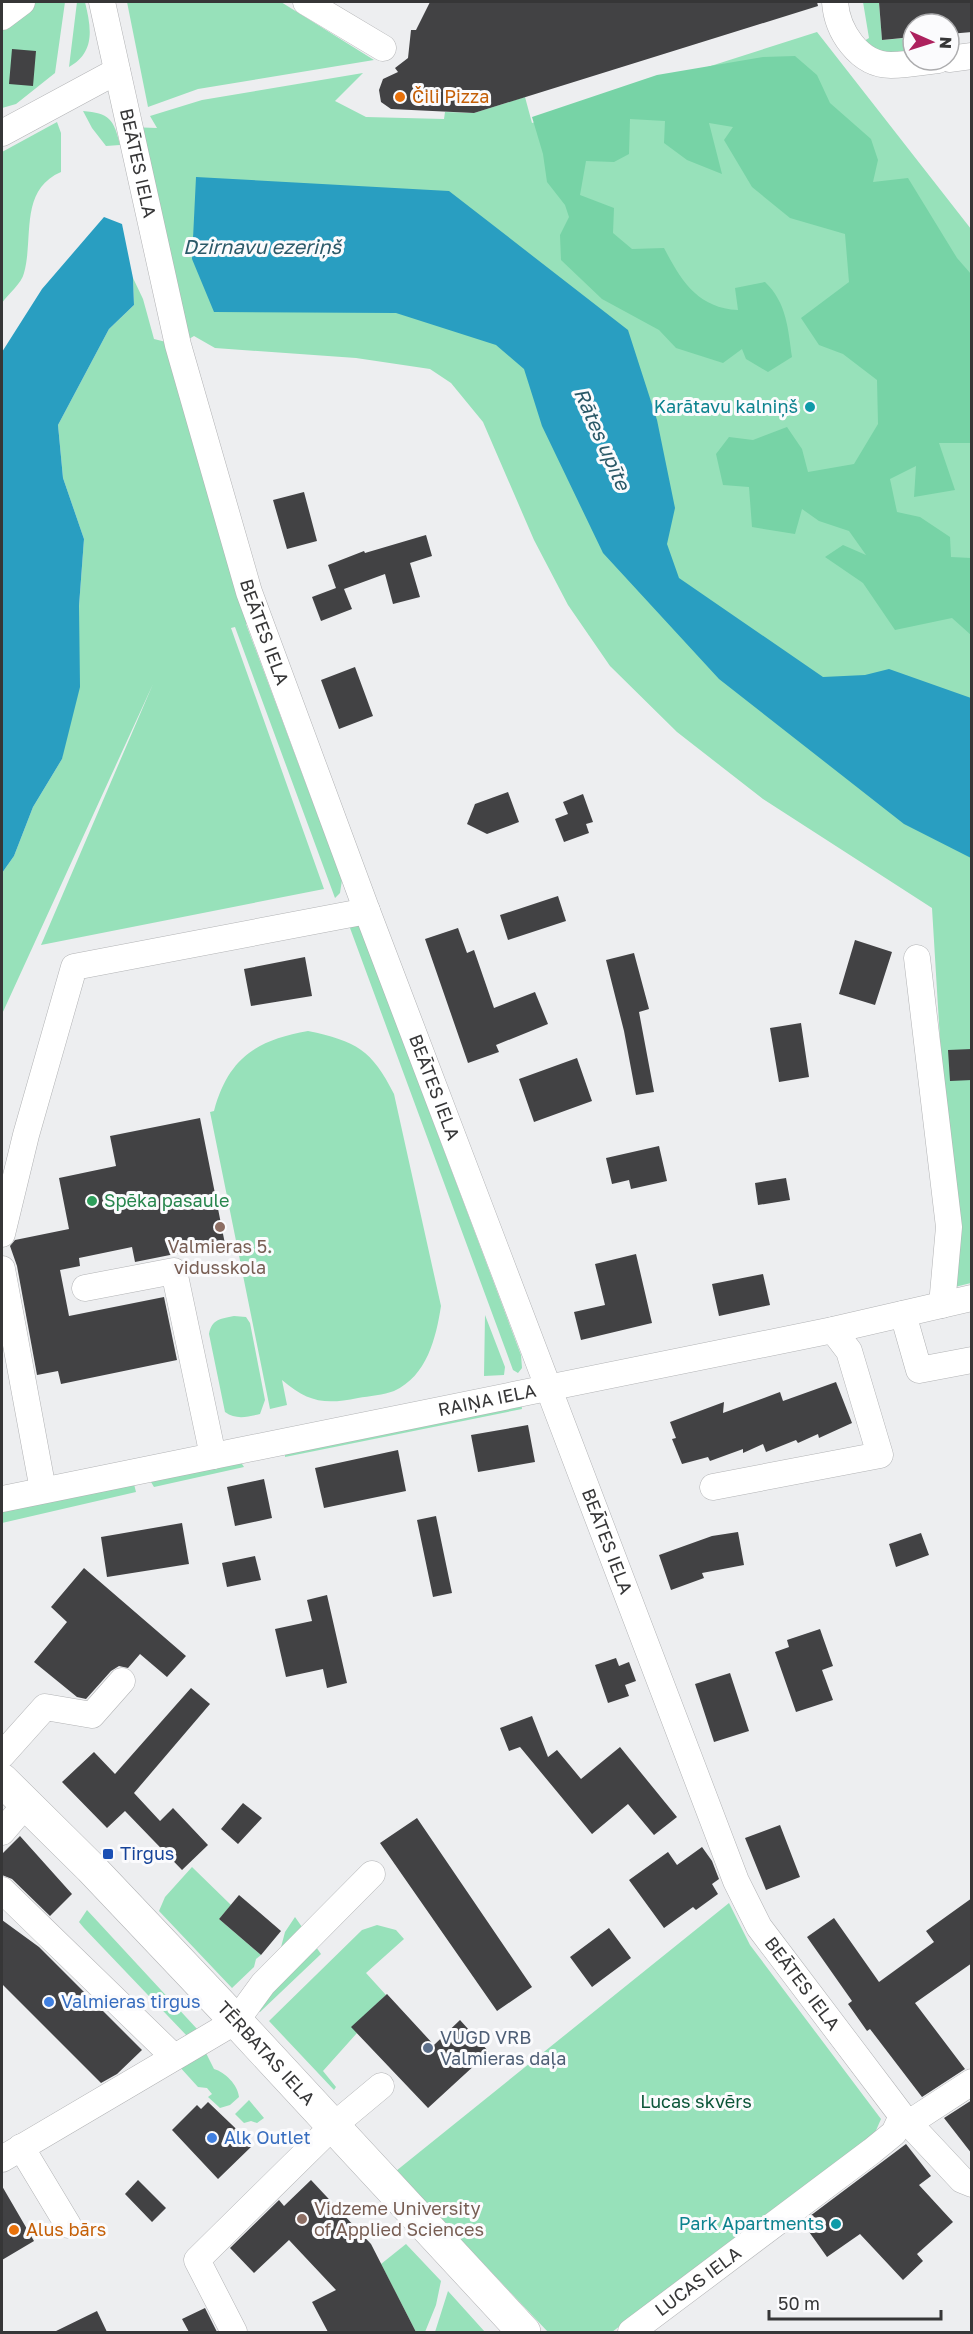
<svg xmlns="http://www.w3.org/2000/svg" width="973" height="2334" viewBox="0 0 973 2334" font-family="'Golos Text',sans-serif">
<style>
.green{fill:#97e1ba}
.forest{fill:#77d3a6}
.water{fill:#299ec1}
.building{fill:#424244}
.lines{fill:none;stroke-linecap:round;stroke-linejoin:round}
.minor-casing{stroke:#b2b3b5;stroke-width:27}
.major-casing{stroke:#b2b3b5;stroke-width:34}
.minor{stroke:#fff;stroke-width:26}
.major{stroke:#fff;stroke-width:33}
.food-dot{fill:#e8710a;stroke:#fbfbfd;stroke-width:2}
.culture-dot{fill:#0f9aa8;stroke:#fbfbfd;stroke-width:2}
.leisure-dot{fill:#2e9e5b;stroke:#fbfbfd;stroke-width:2}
.education-dot{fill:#8d6e63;stroke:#fbfbfd;stroke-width:2}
.transit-dot{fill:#1a4fb4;stroke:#fbfbfd;stroke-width:2}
.shop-dot{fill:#3f7fe0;stroke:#fbfbfd;stroke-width:2}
.service-dot{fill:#5c6f8a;stroke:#fbfbfd;stroke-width:2}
.labels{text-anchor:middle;stroke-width:6;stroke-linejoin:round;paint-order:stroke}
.food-label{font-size:18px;fill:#c56008;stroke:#fbfbfd;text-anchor:start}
.street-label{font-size:18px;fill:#363637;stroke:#fbfbfd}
.culture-label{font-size:18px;fill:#0d838f;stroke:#fbfbfd;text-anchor:end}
.leisure-label{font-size:18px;fill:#27864d;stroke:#fbfbfd;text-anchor:start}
.education-label{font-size:18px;fill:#785e54;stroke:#fbfbfd}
.transit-label{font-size:18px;fill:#164399;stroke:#fbfbfd;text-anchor:start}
.shop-label{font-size:18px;fill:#366cbe;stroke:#fbfbfd;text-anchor:start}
.service-label{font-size:18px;fill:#4e5e75;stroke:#fbfbfd;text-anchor:start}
.park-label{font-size:18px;fill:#0c5639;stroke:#fbfbfd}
.water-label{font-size:20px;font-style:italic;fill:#2b5968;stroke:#fbfbfd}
</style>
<rect width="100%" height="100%" fill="#edeef0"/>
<!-- green -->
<path class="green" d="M36 2H65L55 73 16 104 2 108V26Z
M77 2H85C91 27 96 52 69 67Z
M127 2H281L374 60 198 89 148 107Z
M863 2H879L882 40 906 38 910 45V57L890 59 864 41 869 38Z
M817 32 971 229V1283L955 1287 932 908 763 799 677 732 610 666 568 605 534 540 483 422 451 383 430 369 356 358 215 348 194 336 179 345 259 619 246 624 342 880 340 893 335 898 235 627 231 628 324 889 41 945 153 684 2 1014V873L14 856 33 807 62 759 79 606 84 539 63 478 58 425 109 329 134 305 133 278 143 299 154 339 178 345 129 127 157 128 150 116 202 100 363 73 335 101 366 117 444 119 445 112 474 113 525 97 532 123Z
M83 111C109 113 114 119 120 145L106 146 92 128Z
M57 122 61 133V172C19 190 34 237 24 273 22 283 8 294 2 303V152Z
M352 922H358L521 1355 522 1368 518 1373 513 1370 350 928Z
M308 1031C356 1041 372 1050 394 1094L441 1306C436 1338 427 1376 394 1391 384 1395 369 1396 358 1398 324 1405 308 1402 282 1380L287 1405 270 1409 210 1112 214 1111C228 1059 256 1040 308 1031Z
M485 1315 505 1367 504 1375 484 1376Z
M234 1316 246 1317 250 1323 265 1400 260 1414C247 1417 236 1420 225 1412L209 1334C212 1319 220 1319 234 1316Z
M521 1398 522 1409 285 1457V1453Z
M238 1458 244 1467 154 1487 151 1482Z
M133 1480 136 1492 2 1523V1509Z
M192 1867 231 1905 219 1919 261 1955 256 1959 254 1967 232 1988 159 1911 165 1897Z
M729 1903 750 1945 881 2119 874 2135 612 2332H548L396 2171Z
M87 1910 198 2030 188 2037 84 1928 79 1922Z
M295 1917 321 1954 260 2012 245 1995 280 1951 285 1932Z
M377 1925 396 1930 404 1939 366 1973 386 1995 352 2027 357 2033 323 2071 336 2087 334 2090 269 2021 362 1930Z
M205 2051 214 2069C225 2072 238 2085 239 2097L230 2105 220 2108 208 2097 212 2094 207 2088 198 2087 178 2065Z
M249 2100 264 2118 257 2123 251 2121 244 2123 235 2114Z
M406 2244 441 2281 436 2305 425 2332H416L381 2264Z
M448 2291 485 2332H435Z"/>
<!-- forest -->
<path class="forest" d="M795 56 817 75 830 103 871 139 878 160 873 182 908 178 957 258 971 274V443H939L955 490 914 497 916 466 890 479 897 512 920 517 950 537 951 557 971 558V635L952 618 895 630 863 583 825 557 843 545 866 555 849 531 819 521 802 509 795 534 752 527 749 487 723 485 716 454 729 437 753 440 787 427 802 449 808 472 854 464 878 424 877 380 843 354 819 345 801 318 849 282 845 234 790 218 752 187 724 140 733 127 709 123 722 174 687 160 664 143 665 121 630 119 629 154 614 162 586 161 580 195 614 208 613 233 632 249 664 248C681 280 697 308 738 310L735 288 765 282C787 303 788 329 792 357L768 372 746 359 742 349 723 363 676 348 659 330 602 299 561 260 560 235 569 217 565 205 547 182 543 154 532 117 657 75 763 57Z"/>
<!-- water -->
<path class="water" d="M196 177 449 191 628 330 657 420 675 508 667 544 679 578 823 677 865 675 889 669 971 698V858L904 824 719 679 603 553 542 426 524 369 496 345 396 313 214 312 192 259Z
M104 217 122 224 133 278 134 305 109 329 58 425 63 478 84 539 79 606 80 687 62 759 33 807 14 856 2 873V352L42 289Z"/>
<!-- building -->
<path class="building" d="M430 2H817L818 6 474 113 391 109 381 102 379 90 383 79 398 72 395 68 408 58 411 30H416Z
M879 2H972V32L949 34V24H913V37L882 40Z
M12 49 36 51 33 86 9 84Z
M304 492 317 541 287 549 273 500Z
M426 535 432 556 410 563 420 597 393 604 385 574 344 589 352 609 321 621 312 597 336 588 328 565 364 551 365 553Z
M355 667 373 716 339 729 321 680Z
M508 792 519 822 487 834 467 824 475 804Z
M583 794 593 822 586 824 589 833 564 842 555 819 568 814 563 802Z
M558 896 566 921 508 940 500 915Z
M458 928 467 953 474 950 494 1008 535 992 548 1024 496 1045 499 1052 468 1063 425 939Z
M855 940 892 952 875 1005 839 994Z
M634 953 649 1009 639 1012 654 1092 636 1095 624 1031 606 960Z
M305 957 312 996 251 1006 244 969Z
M801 1023 809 1077 779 1082 770 1028Z
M972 1049V1080L950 1081 948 1050Z
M577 1058 592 1101 534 1122 519 1079Z
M200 1118 225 1244 135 1262 132 1247 79 1258 80 1266 60 1270 69 1316 164 1297 177 1360 61 1384 58 1371 37 1375 17 1266 10 1246 15 1240 69 1229 59 1178 116 1166 110 1136Z
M659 1146 667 1181 631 1189 629 1180 612 1184 606 1158Z
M786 1178 790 1200 758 1205 755 1183Z
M636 1254 652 1323 581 1340 574 1312 605 1305 595 1264Z
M763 1274 770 1305 719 1316 712 1284Z
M836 1382 852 1423 819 1438 818 1434 798 1443 796 1440 766 1452 763 1444 743 1453V1449L710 1461 708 1457 682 1464 672 1439 676 1438 670 1422 724 1402 723 1413 780 1392 783 1401Z
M528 1425 535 1462 478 1472 471 1435Z
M398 1450 406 1491 324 1508 315 1468Z
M264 1479 272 1518 235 1526 227 1487Z
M436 1516 452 1593 433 1597 417 1520Z
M182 1523 189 1564 107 1577 101 1537Z
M738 1532 744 1565 702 1573 704 1578 671 1590 659 1555 712 1536Z
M921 1533 929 1555 896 1567 889 1544Z
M255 1556 261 1580 227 1587 222 1563Z
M84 1568 186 1656 167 1677 140 1654 128 1668 119 1666 111 1671 86 1699 77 1697 34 1662 67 1622 51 1607Z
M327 1595 347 1683 327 1688 323 1669 286 1677 275 1629 312 1621 307 1600Z
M820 1629 833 1666 822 1670 833 1700 796 1712 775 1652 789 1647 787 1640Z
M616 1658 619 1666 629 1662 636 1681 625 1685 629 1696 608 1703 595 1665Z
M730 1673 749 1731 714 1742 695 1684Z
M191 1688 210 1704 134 1793 160 1821 173 1808 208 1845 182 1870 125 1811 107 1828 62 1782 94 1752 115 1774Z
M532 1716 548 1757 557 1750 581 1779 620 1747 677 1817 654 1835 628 1804 592 1834 520 1747 509 1751 500 1728Z
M243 1803 262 1818 238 1844 221 1829Z
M417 1818 532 1987 497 2011 380 1843Z
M780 1825 800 1877 766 1890 745 1838Z
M20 1836 72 1894 50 1916 12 1879 2 1875V1854Z
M702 1847 712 1861 719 1879 712 1884 718 1894 696 1910 693 1907 664 1928 629 1880 668 1852 677 1865Z
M239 1895 281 1931 261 1955 219 1919Z
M972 1898V1963L915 2003 965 2069 922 2097 870 2029 867 2031 848 2004 852 2001 807 1937 834 1918 879 1982 934 1942 926 1931Z
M2 1920 39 1947 142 2050 117 2074 101 2083 2 1984Z
M609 1928 631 1958 592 1987 570 1957Z
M387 1994 434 2045 460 2020 489 2052 428 2108 351 2027Z
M972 2100V2154L944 2118Z
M208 2102 253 2145 218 2179 172 2130 197 2105 201 2109Z
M906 2144 931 2176 919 2185 953 2222 917 2254 923 2261 903 2280 860 2234 827 2257 802 2222Z
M138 2180 166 2208 152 2222 125 2194Z
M311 2180 371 2244 416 2332H328L312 2302 336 2290 289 2240 254 2273 230 2248 279 2200 284 2206Z
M2 2186 34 2241 2 2260Z
M205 2308 217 2332H189L182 2319Z
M97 2311 107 2332H54Z"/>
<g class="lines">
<!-- minor casing -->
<g class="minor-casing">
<g id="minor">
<path id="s1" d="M102 2 178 345 249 592 367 911 736 1881 759 1927 902 2116 962 2180 972 2184"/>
<path d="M306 2 383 48"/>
<path d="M835 2C837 31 859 65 891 65 907 65 923 62 938 60"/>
<path d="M2 17 22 2"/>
<path d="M949 59 972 56"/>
<path d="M2 133 117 71"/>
<path d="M917 958 949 1227 942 1305"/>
<path d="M2 1234 26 1135 74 967 367 911"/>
<path d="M2 1269 43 1490"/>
<path d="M85 1288 174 1271 213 1456"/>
<path d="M903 1314 919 1370 972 1360"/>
<path d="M713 1487 880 1455 849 1351 833 1330"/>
<path id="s2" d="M2 1499 833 1330 972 1298"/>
<path d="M2 1755 45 1707 92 1715 122 1681"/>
<path d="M2 1832 25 1805"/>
<path d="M2 1890 174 2057"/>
<path d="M909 2123 972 2082"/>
<path d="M21 2147 68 2225"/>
<path d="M2 2159 236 2021 263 1984 372 1874"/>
<path d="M234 2332 197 2260 333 2126 381 2086"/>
<path id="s3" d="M631 2332 872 2151 894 2133 902 2116"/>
</g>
</g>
<!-- major casing -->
<g class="major-casing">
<g id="major">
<path id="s4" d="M2 1780 91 1868 236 2021 524 2332"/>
</g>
</g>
<!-- minor -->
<use href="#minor" class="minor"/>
<!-- major -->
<use href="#major" class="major"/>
</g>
<!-- markers -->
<g class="food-dot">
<circle cx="400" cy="97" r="6"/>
<circle cx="14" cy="2230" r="6"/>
</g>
<g class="culture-dot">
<circle cx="810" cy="407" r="6"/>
<circle cx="836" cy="2224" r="6"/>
</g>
<circle class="leisure-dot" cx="92" cy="1201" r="6"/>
<g class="education-dot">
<circle cx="220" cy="1227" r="6"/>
<circle cx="302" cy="2219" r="6"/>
</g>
<rect class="transit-dot" x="102" y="1848" width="12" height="12" rx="3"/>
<g class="shop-dot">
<circle cx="49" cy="2002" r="6"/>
<circle cx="212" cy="2138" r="6"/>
</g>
<circle class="service-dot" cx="428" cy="2048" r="6"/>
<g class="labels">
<!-- food labels -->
<g class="food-label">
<text x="412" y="103">Čili Pizza</text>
<text x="26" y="2236">Alus bārs</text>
</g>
<!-- street labels -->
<g class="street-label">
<text dy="6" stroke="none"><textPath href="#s1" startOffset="165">BEĀTES IELA</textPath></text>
<text dy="6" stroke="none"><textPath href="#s1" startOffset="651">BEĀTES IELA</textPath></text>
<text dy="6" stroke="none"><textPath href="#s1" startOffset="1137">BEĀTES IELA</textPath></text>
<text dy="6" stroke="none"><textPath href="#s2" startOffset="495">RAIŅA IELA</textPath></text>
<text dy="6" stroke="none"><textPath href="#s1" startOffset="1623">BEĀTES IELA</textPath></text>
<text dy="6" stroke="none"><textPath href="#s1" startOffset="2109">BEĀTES IELA</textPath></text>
<text dy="6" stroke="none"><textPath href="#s4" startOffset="380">TĒRBATAS IELA</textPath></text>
<text dy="6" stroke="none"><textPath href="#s3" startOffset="84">LUCAS IELA</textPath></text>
</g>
<!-- culture labels -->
<g class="culture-label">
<text x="798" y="413">Karātavu kalniņš</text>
<text x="824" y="2230">Park Apartments</text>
</g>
<!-- leisure labels -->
<g class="leisure-label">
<text x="104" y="1207">Spēka pasaule</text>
</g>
<!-- education labels -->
<g class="education-label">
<text x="220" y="1253">Valmieras 5.<tspan x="220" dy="21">vidusskola</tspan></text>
<text x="314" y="2215" text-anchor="start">Vidzeme University<tspan x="314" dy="21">of Applied Sciences</tspan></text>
</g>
<!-- transit labels -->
<g class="transit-label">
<text x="120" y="1860">Tirgus</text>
</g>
<!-- shop labels -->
<g class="shop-label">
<text x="61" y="2008">Valmieras tirgus</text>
<text x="224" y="2144">Alk Outlet</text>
</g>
<!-- service labels -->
<g class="service-label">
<text x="440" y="2044">VUGD VRB<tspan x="440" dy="21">Valmieras daļa</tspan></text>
</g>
<!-- park labels -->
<g class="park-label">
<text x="696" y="2108">Lucas skvērs</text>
</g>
<!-- water labels -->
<g class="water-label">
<text x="262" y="254">Dzirnavu ezeriņš</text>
<text transform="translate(602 439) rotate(66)" y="7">Rātes upīte</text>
</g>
</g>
<!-- border -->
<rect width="973" height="2334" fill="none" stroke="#363637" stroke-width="6"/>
<!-- north arrow -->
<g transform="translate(931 42) rotate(93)"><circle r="28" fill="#fbfbfd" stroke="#acacae" stroke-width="1.5"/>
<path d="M0-4.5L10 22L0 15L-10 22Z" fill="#ad215e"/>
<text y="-9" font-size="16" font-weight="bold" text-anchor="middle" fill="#363637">N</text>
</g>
<!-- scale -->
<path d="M769 2310v9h172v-9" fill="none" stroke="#363637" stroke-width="3"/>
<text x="778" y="2310" font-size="18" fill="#363637" stroke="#fbfbfd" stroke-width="4.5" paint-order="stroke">50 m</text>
</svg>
